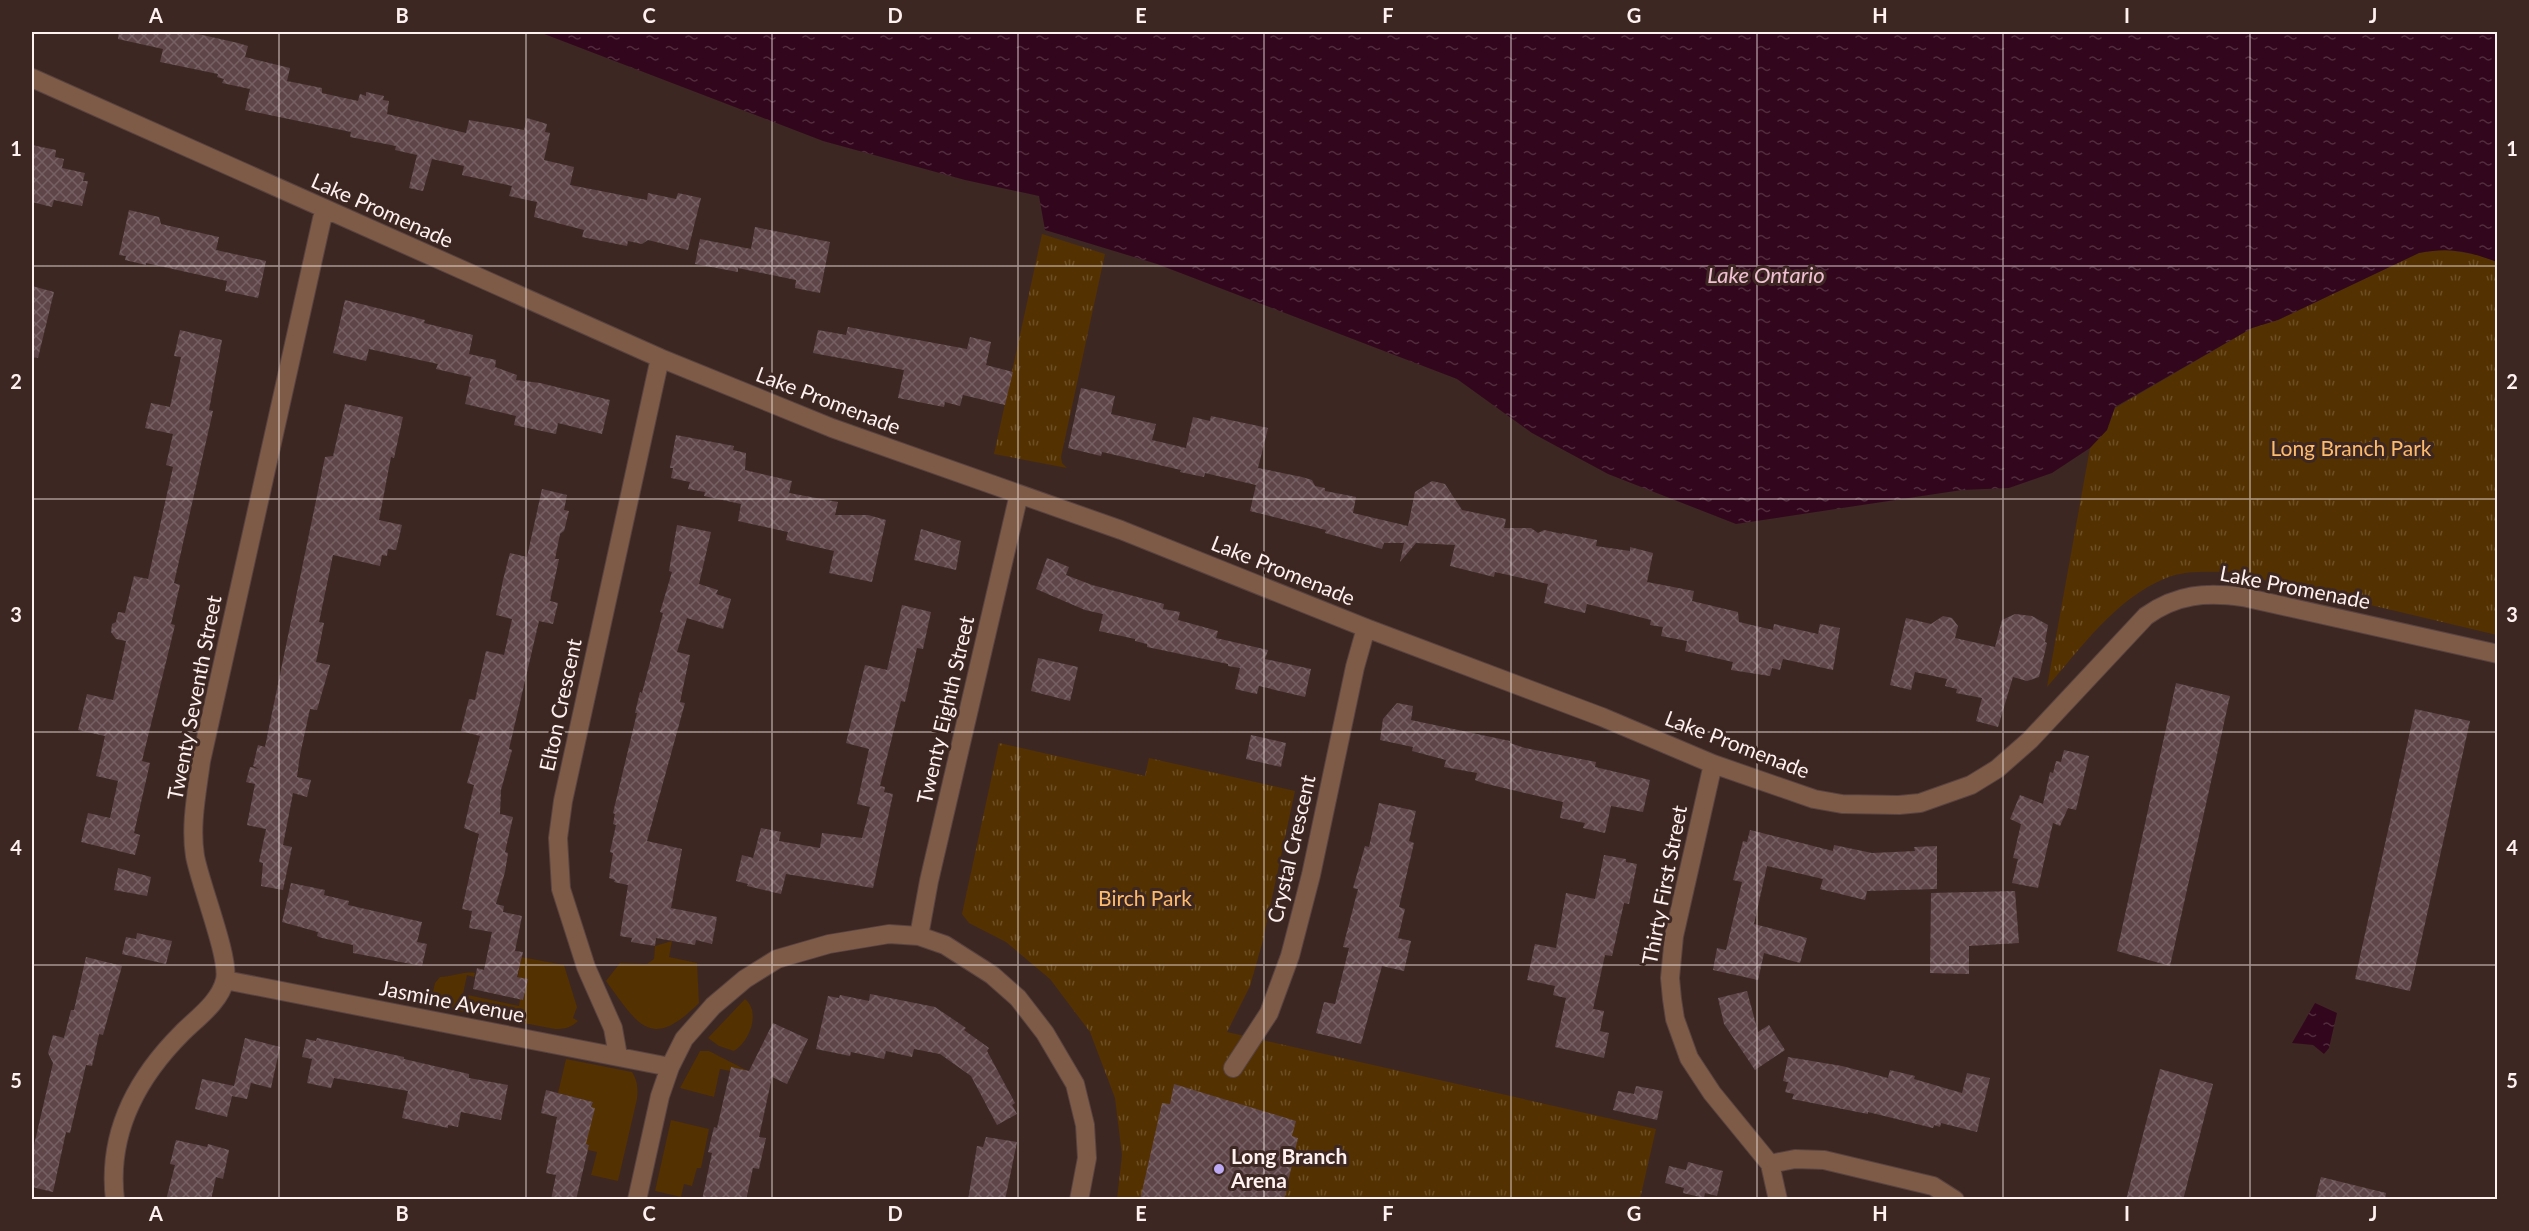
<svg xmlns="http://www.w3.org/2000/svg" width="2529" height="1231" viewBox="0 0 2529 1231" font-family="Lato,sans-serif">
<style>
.grass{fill:#533100}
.park{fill:url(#park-tufts)}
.water{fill:url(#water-ripples)}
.building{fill:url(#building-cross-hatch)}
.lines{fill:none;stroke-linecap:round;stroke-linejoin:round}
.minor-casing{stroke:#584340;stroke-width:20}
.minor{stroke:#7e5b47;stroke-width:18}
.grid{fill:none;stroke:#fef1ef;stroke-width:1.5;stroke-opacity:0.55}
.poi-dot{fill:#bcaaf5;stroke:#3d2723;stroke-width:2}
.labels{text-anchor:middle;stroke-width:6;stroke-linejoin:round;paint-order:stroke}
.street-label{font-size:21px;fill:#fef1ef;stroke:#3d2723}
.park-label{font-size:21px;fill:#fdbb6d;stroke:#3d2723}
.poi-label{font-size:21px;font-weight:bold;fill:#fef1ef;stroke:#3d2723;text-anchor:start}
.water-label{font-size:22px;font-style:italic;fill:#f0c0d3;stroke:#3d2723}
.neatline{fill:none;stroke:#fef1ef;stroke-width:2}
.grid-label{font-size:20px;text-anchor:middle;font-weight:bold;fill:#fef1ef}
</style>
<defs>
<pattern id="park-tufts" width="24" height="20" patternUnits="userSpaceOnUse" patternTransform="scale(1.5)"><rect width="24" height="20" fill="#533100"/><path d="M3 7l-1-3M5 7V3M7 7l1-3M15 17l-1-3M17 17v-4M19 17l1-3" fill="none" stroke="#6d4f26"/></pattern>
<pattern id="water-ripples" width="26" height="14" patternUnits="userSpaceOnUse" patternTransform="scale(1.5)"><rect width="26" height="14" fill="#32071d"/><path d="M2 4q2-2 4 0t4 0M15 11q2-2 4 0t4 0" fill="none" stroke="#512c3e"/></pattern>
<pattern id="building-cross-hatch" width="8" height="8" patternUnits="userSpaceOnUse" patternTransform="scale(1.5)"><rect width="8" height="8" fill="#5e4548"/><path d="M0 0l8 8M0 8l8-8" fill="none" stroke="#766063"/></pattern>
</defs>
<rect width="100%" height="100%" fill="#3d2723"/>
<!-- grass -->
<path class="grass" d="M672 941 669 957 697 963 699 1003C651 1051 639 1026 606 981L620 963 647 964 654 959 655 946Z
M521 957 564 965 577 1007 573 1018 578 1021C571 1028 564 1029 555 1029L430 1005 435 983 440 977C452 977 463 971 475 973L474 977 467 975 463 994 519 1006 520 999 523 1000 528 980 518 977Z
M745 999C761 1012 750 1041 734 1051L719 1046 708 1038Z
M700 1051H709L748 1071 731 1067 730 1071 720 1069 714 1097 680 1088Z
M566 1059 632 1072C638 1081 638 1090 637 1099L618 1181 591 1175 597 1152 588 1150 589 1145 579 1143 593 1102 558 1093Z
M671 1120 709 1129 701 1168H697L692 1186 684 1184 681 1197 655 1191Z"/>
<!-- park -->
<path class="park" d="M1042 234 1105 254 1061 457 1062 463 1067 468 994 454Z
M2443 249 2478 255 2497 262V635L2231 572C2210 572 2185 570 2166 578 2115 599 2082 647 2047 687L2090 448 2107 430 2115 408 2252 328 2278 320 2419 253Z
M999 743 1145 776 1149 758 1295 791 1262 944 1250 986 1227 1032 1656 1129 1640 1199H1117L1122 1155 1115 1098 1090 1032 1050 979 1006 942 969 923 962 914Z"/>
<!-- water -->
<path class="water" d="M539 32H2497V262C2467 251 2450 247 2419 253L2278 320 2252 328 2115 407 2107 430 2090 448 2052 473 2009 488 1962 490 1736 524 1608 474 1532 433 1457 379 1157 264 1045 230 1039 196 965 180 823 141Z
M2315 1003 2337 1013 2329 1048 2324 1054 2313 1045 2292 1043Z"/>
<!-- building -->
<path class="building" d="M119 32H189L238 43 248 46 245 57 290 68 287 81 322 88V93L358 101 360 94 366 96V92L384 96 383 100 389 101 387 114 466 133 469 120 524 130 527 118 547 124 545 132 550 133 544 160 574 167 570 185 647 200 648 193 676 199 678 193 701 198 688 250 648 240 642 244 628 241 627 246 582 237 584 230 534 217 537 202 509 196 512 186 462 175 464 166 432 159 423 191 409 188 417 155 395 150 396 146 350 137 351 132 245 110 250 89 222 83 224 79 217 77 218 74 160 62 163 49 118 39Z
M32 145 56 150 55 157 64 159 62 168 85 173 83 181H88L82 206 54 200 52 207 32 202Z
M129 210 159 217 161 224 219 237 216 250 266 261 258 298 225 291 227 281 146 263V265L125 260 126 256 119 255Z
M755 227 830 242 820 293 795 288 796 280 738 268V272L695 264 700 239 751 249Z
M32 286 54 292 38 358 32 357Z
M345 300 425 320 424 323 473 335 469 354 496 360 495 367 517 375 516 380 540 383 610 400 602 434 558 423 556 434 514 425 516 416 465 404 471 377 436 369 438 364 369 349 366 361 333 353Z
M848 327 967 349 970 337 991 342 986 365 1013 372 1005 405 963 395 960 406 945 402 944 407 898 398 904 370 813 353 818 330 846 335Z
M180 330 222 340 209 410 213 411 174 583 180 585 171 624 175 625 142 761 150 763 134 833 140 835 135 855 81 842 88 813 110 818 118 781 96 776 105 736 78 730 87 694 113 700 126 641 116 639 111 632 112 624 116 622 118 612 125 613 134 576 148 579 173 467 166 465 173 434 145 428 151 403 170 407 181 357 174 356Z
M1081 388 1115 396 1111 414 1156 424 1152 440 1186 448 1193 417 1210 421 1211 416 1268 428 1258 468 1302 477 1312 480 1315 486 1325 488V491L1356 497 1353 513 1408 526 1415 492 1432 481 1445 484 1462 510 1506 519 1504 528H1531L1538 533 1544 530 1562 534V533L1597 540 1596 546 1630 551V547L1653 553 1647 582 1694 591 1692 601 1738 612 1739 622 1773 630 1774 624 1818 634 1820 624 1840 628 1833 670 1783 659 1780 670 1772 668 1770 676 1731 670 1733 662 1685 651 1687 641 1661 636 1663 627 1650 625 1651 620 1587 604 1585 613 1544 603 1548 584 1495 572 1494 577 1450 566 1455 545 1416 543 1400 562 1404 543H1384L1382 549 1325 533 1326 530 1250 511 1256 485 1205 473 1204 477 1180 472 1181 470 1102 452 1101 456 1068 448Z
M345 404 403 417 394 458 391 457 379 520 402 525 396 550 388 549 387 556 382 555 380 566 333 555 319 622 324 623 316 662 330 665 317 710 310 709 300 755 297 777 311 780 307 797 293 793 283 845 292 847 283 890 261 886 263 863 259 862 266 829 247 825 255 784 246 782 250 767 259 769 253 766 258 745 265 747 325 457 333 456Z
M676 435 734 446 733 450 746 453 745 470 792 481 789 493 838 502 835 515H868L886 520 872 582 829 573 834 551 786 540 788 532 738 521 741 504 704 496 705 492 688 489 690 482 671 478 673 468H670Z
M542 489 567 495 564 510 569 511 564 531 560 534 555 559H559L550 601 558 603 553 624 539 621 509 749 512 750 501 790 500 814 513 817 505 852 508 853 505 872 496 904 504 906 503 912 522 916 515 951 523 952 517 977 528 979 523 1000 473 989 477 968 484 970 492 932 469 928 472 911 462 909 479 834 464 828 474 785 467 783 480 736 461 731 469 699 475 700 486 651 504 655 512 619 496 615 503 580 510 553 527 557Z
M677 525 711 532 699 584 718 590 716 594 731 599 723 629 687 618 677 652 690 655 680 702 685 703 647 841 682 849 671 908 717 917 712 944 696 940 695 945 656 938 655 946 631 942 632 938 620 936 628 885 614 882 615 880 609 878 613 853 610 852 616 825 613 824 615 814 613 813 637 713H635L640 692 642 693 663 613 660 612 672 572 669 571Z
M921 529 961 541 956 570 914 560Z
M1047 558 1069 567 1066 575 1092 585 1164 604 1163 609 1180 612 1178 620 1218 631 1216 638 1268 650 1265 659 1311 669 1305 697 1259 686 1257 694 1235 689 1240 668 1228 666V664L1147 647V644L1135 641V639L1099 631 1103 614 1085 610 1036 589Z
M902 605 931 612 923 649 917 648 905 702 901 701 880 786 885 787 884 792 893 794 873 888 786 874 781 894 747 886 748 884 736 881 742 855 753 858 761 828 781 832 779 841 820 848 822 833 862 838 870 807 857 804 869 749 846 743 865 665 887 670Z
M2015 614 2032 616 2048 625 2045 642 2047 643 2039 677 2027 681 2013 677 1998 727 1976 721 1982 698 1956 693 1957 689 1945 686 1947 679 1915 672 1911 690 1890 685 1906 618 1931 624 1943 616 1952 618 1958 626 1955 638 1995 647 2002 620Z
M1038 658 1078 667 1070 701 1031 691Z
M2176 683 2230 696 2170 966 2117 951Z
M1397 703 1413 706 1411 720 1510 741V743L1525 748 1596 762 1595 767 1650 780 1643 812 1611 806 1605 833 1583 828 1585 823 1560 818 1563 802 1483 783 1475 780 1477 773 1444 767 1446 760 1412 751 1413 747 1380 740 1383 719Z
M2415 709 2470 721 2410 991 2355 979Z
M1251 735 1286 743 1281 767 1246 759Z
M2064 750 2089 756 2076 810 2068 808 2060 826 2053 823 2038 888 2012 883 2018 859 2013 858 2021 824 2010 819 2020 795 2043 804 2050 772 2053 773 2056 761 2061 762Z
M1379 803 1416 811 1409 841 1414 843 1399 907 1405 909 1398 938 1411 941 1404 971 1382 966 1361 1044 1316 1033 1324 1002 1335 1004 1349 948 1343 947 1358 889 1353 888 1365 846 1369 847Z
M1750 830 1833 851 1834 845 1872 853 1915 851 1914 847 1937 846V889L1867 891 1865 900 1820 889 1823 879 1767 866 1754 924 1807 938 1800 963 1764 953 1758 980 1713 970 1717 948 1726 950 1742 882 1733 880 1743 841 1747 842Z
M1604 855 1626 859V862L1637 864 1629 904 1624 903 1612 956 1605 955 1593 1009 1604 1011 1600 1031 1609 1033 1604 1058 1555 1047 1566 998 1553 995 1555 986 1527 980 1535 944 1556 948 1566 893 1595 899Z
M118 868 151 877 147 896 114 890Z
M291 883 325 890 324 895 349 901 348 905 422 922 417 942 427 944 422 966 353 953V945L322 938 317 936 318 932 282 922Z
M2015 891 2019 943 1969 946V974L1930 973 1931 893Z
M137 933 172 941 166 964 122 954 126 937 136 939Z
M86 957 122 966 103 1035 99 1034 92 1066 86 1065 70 1133 66 1132 53 1192 32 1187V1154L53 1063 48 1053 53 1035 64 1038 71 1010H74Z
M1747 991 1758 1032 1769 1025 1785 1050 1755 1070 1724 1024 1718 998Z
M870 994 935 1007 966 1028 964 1030 989 1048 987 1051 1015 1103 1012 1105 1017 1114 997 1125 971 1076 940 1054 914 1049 912 1057 886 1051 884 1059 851 1052 850 1056 816 1049 828 996 839 998 840 995 869 1001Z
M773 1023 808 1039 787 1084 772 1077 759 1137 766 1138 759 1169 753 1168 746 1200H702L712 1153 708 1152 714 1127 717 1128 731 1067 749 1071Z
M245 1038 280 1047 271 1088 251 1083 247 1099 232 1096 227 1117 195 1109 202 1079 234 1086Z
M317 1038 404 1057V1059L469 1074V1078L508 1085 501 1120 461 1112 458 1127 448 1125V1128L402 1118 408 1091 334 1078 331 1088 307 1083 312 1059 302 1057 306 1039 316 1041Z
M1788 1057 1842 1066 1888 1078 1890 1070 1915 1076 1914 1079 1962 1093 1967 1073 1990 1078 1977 1132 1941 1123 1940 1127 1934 1125 1933 1128 1868 1112V1114L1792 1099 1794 1094 1785 1092 1788 1082 1783 1081Z
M2160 1069 2213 1084 2183 1200H2126Z
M1174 1084 1296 1121 1292 1136 1298 1138 1284 1200H1140L1162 1103 1170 1104Z
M1636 1086 1663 1091 1657 1120 1613 1110 1618 1091 1634 1094Z
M546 1090 593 1102 591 1107 595 1108 586 1144 589 1145 576 1200H551L556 1175 546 1173 557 1117 541 1113Z
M986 1137 1017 1142 1005 1200H968L977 1146 983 1147Z
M176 1140 207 1147 208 1144 229 1150 223 1179 216 1177 211 1200H166L175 1165 170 1164Z
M1688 1162 1723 1171 1717 1196 1705 1193 1704 1198 1683 1193 1684 1188 1665 1183 1669 1166 1686 1170Z
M2321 1177 2386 1193 2385 1200H2315Z"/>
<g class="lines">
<!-- minor casing -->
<g class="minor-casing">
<path id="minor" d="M32 78 660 358 832 428 1121 530 1366 628 1602 717 1713 764 1814 799 1842 804 1899 805 1920 803 1971 785 1997 769 2030 740 2146 616C2177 594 2206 592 2243 597L2498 654
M1713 764 1674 936 1670 978 1672 999 1675 1019 1689 1058 1712 1093 1770 1164 1778 1200
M919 936 929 881 1019 494
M225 980 670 1067
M618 1056 613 1028 586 967 561 889 558 838 563 801 660 358
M1233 1068 1269 1013 1290 956 1311 875 1355 667 1366 628
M1770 1164 1795 1159 1824 1160 1933 1186 1955 1200
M115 1200C107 1134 137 1078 182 1033 197 1018 220 1002 225 980 230 958 200 884 195 856 190 825 197 792 201 761L324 210
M637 1200 660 1096 670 1067 684 1039 713 1006 745 979 777 959 829 944 889 934 919 936 945 945 992 975 1018 998 1045 1033 1075 1084 1085 1125 1087 1158 1079 1200"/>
</g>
<!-- minor -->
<use href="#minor" class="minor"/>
</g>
<!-- grid -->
<path class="grid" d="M279 32V1200M526 32V1200M772 32V1200M1018 32V1200M1264 32V1200M1511 32V1200M1757 32V1200M2003 32V1200M2250 32V1200M32 266H2498M32 499H2498M32 732H2498M32 965H2498"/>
<!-- markers -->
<circle class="poi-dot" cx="1219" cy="1169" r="6"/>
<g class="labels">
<!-- street labels -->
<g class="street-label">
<text transform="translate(382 211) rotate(24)" y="7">Lake Promenade</text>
<text transform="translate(828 401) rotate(21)" y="7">Lake Promenade</text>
<text transform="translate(1283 571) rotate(22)" y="7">Lake Promenade</text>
<text transform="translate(2295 588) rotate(11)" y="7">Lake Promenade</text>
<text transform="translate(195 698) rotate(-79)" y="7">Twenty Seventh Street</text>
<text transform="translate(561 705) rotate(-78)" y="7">Elton Crescent</text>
<text transform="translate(946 710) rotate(-77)" y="7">Twenty Eighth Street</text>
<text transform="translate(1737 745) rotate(21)" y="7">Lake Promenade</text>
<text transform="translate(1292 849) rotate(-77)" y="7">Crystal Crescent</text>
<text transform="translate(1665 885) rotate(-79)" y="7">Thirty First Street</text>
<text transform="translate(452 1002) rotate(11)" y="7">Jasmine Avenue</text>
</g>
<!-- park labels -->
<g class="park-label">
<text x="2351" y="456">Long Branch Park</text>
<text x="1145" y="906">Birch Park</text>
</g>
<!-- poi labels -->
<g class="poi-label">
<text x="1231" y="1164">Long Branch<tspan x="1231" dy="24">Arena</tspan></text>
</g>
<!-- water labels -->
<g class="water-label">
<text x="1766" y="283">Lake Ontario</text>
</g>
</g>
<!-- border -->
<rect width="2529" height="1231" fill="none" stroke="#3d2723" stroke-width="66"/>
<rect x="33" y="33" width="2463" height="1165" class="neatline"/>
<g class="grid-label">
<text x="156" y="23">A</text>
<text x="402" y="23">B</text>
<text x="649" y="23">C</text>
<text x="895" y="23">D</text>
<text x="1141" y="23">E</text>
<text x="1388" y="23">F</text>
<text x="1634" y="23">G</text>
<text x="1880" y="23">H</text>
<text x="2127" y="23">I</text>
<text x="2373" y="23">J</text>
<text x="16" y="156">1</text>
<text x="2512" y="156">1</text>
<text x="16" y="389">2</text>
<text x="2512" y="389">2</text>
<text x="16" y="622">3</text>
<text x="2512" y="622">3</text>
<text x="16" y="855">4</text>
<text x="2512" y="855">4</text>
<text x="16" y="1088">5</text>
<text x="2512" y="1088">5</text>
<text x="156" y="1221">A</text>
<text x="402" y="1221">B</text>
<text x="649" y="1221">C</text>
<text x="895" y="1221">D</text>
<text x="1141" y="1221">E</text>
<text x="1388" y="1221">F</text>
<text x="1634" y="1221">G</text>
<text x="1880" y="1221">H</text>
<text x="2127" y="1221">I</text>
<text x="2373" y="1221">J</text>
</g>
</svg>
